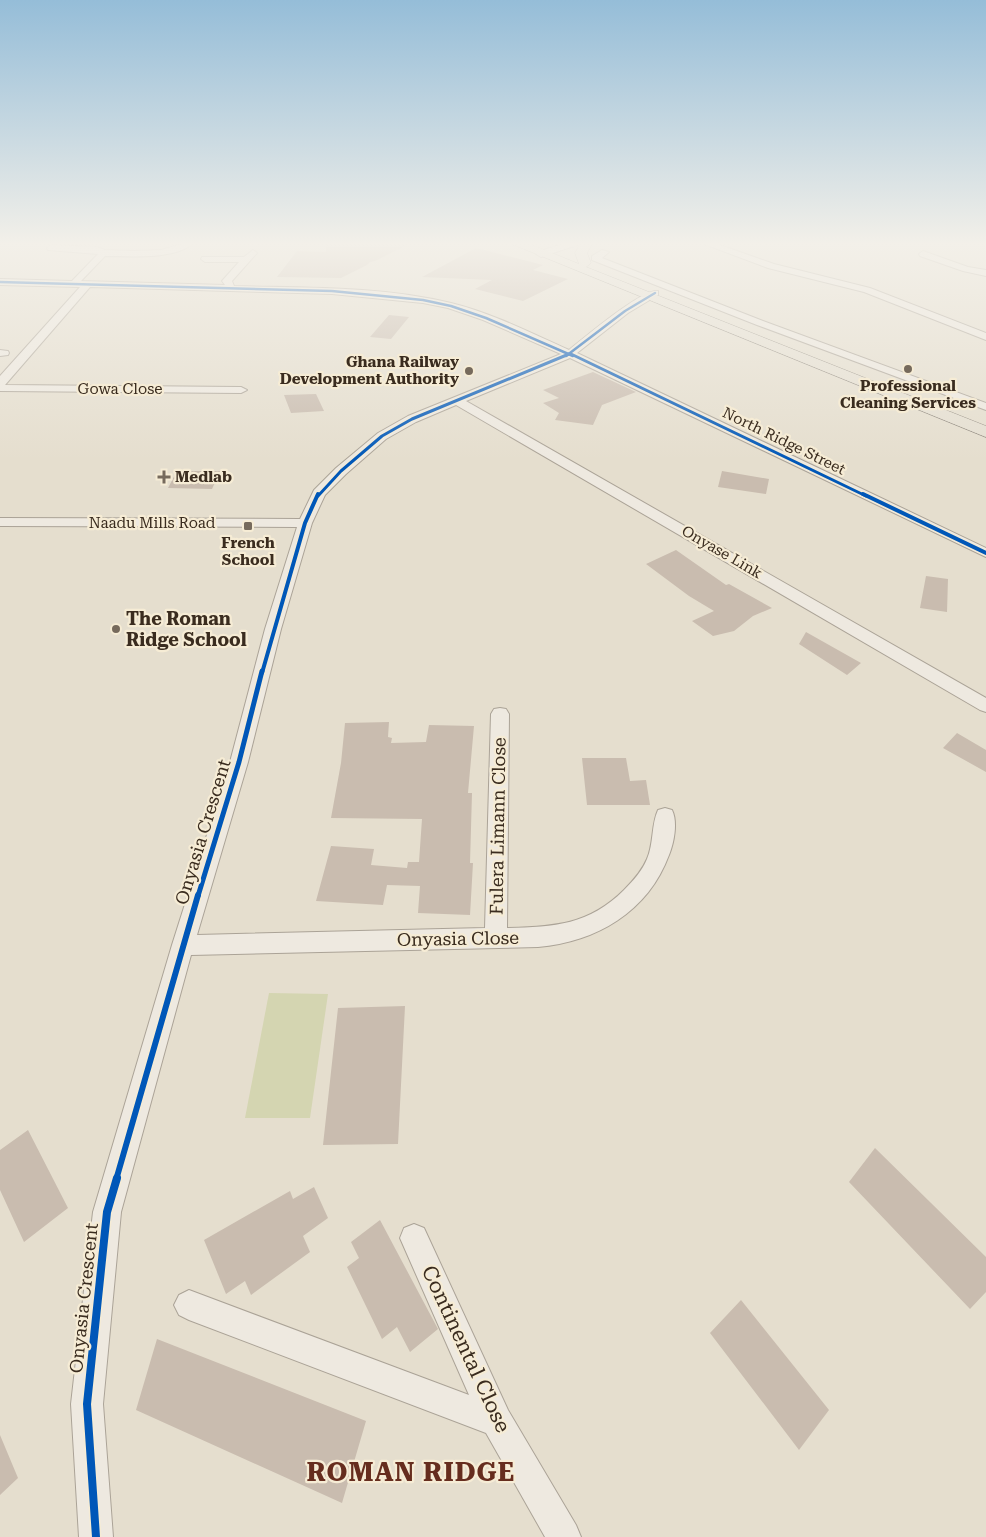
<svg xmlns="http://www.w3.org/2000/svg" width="986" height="1537" viewBox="0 0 986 1537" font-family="'Roboto Serif',serif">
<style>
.green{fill:#d4d5b1}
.building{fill:#c9bcaf}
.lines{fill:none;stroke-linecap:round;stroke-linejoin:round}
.minor-casing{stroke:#aba397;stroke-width:2}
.tertiary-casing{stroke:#aba397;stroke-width:2}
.primary-casing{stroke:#90897e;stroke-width:1}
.minor{fill:#eee9e0;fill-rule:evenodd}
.tertiary{fill:#eee9e0;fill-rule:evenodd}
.primary{fill:#e5dfd1;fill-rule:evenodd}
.cycleway-far5-casing{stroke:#f6ecd5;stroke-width:4}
.cycleway-far4-casing{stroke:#f6ecd5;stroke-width:5}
.cycleway-far3-casing{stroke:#f6ecd5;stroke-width:6}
.cycleway-far2-casing{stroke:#f6ecd5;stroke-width:8}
.cycleway-far1-casing{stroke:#f6ecd5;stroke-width:9}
.cycleway-casing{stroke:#f6ecd5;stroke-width:11}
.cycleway-far5{stroke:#0057b8;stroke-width:2.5}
.cycleway-far4{stroke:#0057b8;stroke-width:3}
.cycleway-far3{stroke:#0057b8;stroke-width:4}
.cycleway-far2{stroke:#0057b8;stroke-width:5}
.cycleway-far1{stroke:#0057b8;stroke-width:6}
.cycleway{stroke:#0057b8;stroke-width:8}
.poi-dot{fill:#766a5c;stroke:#f6ecd5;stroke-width:2}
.labels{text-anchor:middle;stroke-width:4.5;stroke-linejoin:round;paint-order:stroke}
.far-poi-label{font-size:15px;font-weight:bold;fill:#3a2c1f;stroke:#f6ecd5}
.far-street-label{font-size:15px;fill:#3a2c1f;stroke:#f6ecd5}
.poi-label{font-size:18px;font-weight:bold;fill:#3a2c1f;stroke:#f6ecd5;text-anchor:start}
.street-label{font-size:18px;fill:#3a2c1f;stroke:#f6ecd5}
.near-street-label{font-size:21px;fill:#3a2c1f;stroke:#f6ecd5}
.near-district-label{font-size:26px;font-weight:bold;letter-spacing:1px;fill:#662d1e;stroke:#f6ecd5}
</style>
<rect width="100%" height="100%" fill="#e5dece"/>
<!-- green -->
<path class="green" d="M269 993 328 994 310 1118H245Z"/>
<!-- building -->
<path class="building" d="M326 244H409L375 261 370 262 367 265 341 278 277 277 297 251 326 252Z
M476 248 543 265 533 270 568 279 523 301 475 289 492 280 422 277Z
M389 315 409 317 391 339 370 337Z
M593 372 636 392 602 405 593 425 555 420 559 413 543 403 559 398 543 390Z
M316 394 324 411 291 413 284 395Z
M177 471H220L212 489 168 488Z
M722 471 769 479 766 494 718 487Z
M676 550 726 585 729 584 772 608 753 616 734 631 713 636 692 621 714 611 689 596 646 564Z
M926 576 948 579 947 612 920 608Z
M806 632 861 663 847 675 799 644Z
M389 722 388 737 392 738 391 743 426 742 429 725 474 726 468 793H472L470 863H473L470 915 418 913 420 886 387 885 383 905 316 901 331 846 374 849 371 865 407 868 408 862H419L422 819 331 818 341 763 345 723Z
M957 733 986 750V772L943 748Z
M582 758H626L630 781 646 780 650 805H587Z
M405 1006 398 1144 323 1145 338 1008Z
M28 1130 68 1208 24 1242 0 1190V1150Z
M875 1148 986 1257V1292L970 1309 849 1182Z
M314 1187 328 1218 303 1236 310 1252 251 1295 245 1281 226 1294 204 1240 290 1191 293 1199Z
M380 1220 438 1329 410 1352 397 1327 382 1339 347 1267 359 1258 351 1242Z
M741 1300 829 1410 799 1450 710 1333Z
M157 1339 366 1421 342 1503 136 1410Z
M0 1435 18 1478 0 1495Z"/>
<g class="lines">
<!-- minor casing -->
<g class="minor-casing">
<path id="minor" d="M182 244H192C174 260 129 256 105 256L81 281 225 285 222 281 239 262H205L201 259 202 257H244L253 250 257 253 232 281 234 286C306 288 381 286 451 303 492 313 531 333 569 350 584 338 643 288 658 291V295L628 313 577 353 986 548V557L570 358 466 401 986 698V712L980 710 456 405 416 422 386 439 346 474 325 495 312 523 281 629 248 762 197 935 485 928 491 714 494 709 500 708 506 709 509 714 507 928C554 927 589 925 624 890 633 881 642 871 647 859 654 843 651 825 658 810L665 808 672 810C678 822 674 843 669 855 648 912 596 942 538 947L191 955 121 1212 103 1404 113 1537H79L71 1404 93 1212 172 945 230 762 265 629 297 527 0 526V518L300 519 314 490 336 468 378 433 408 416 561 354 483 320 448 308 423 303 332 294 90 287 5 385 241 387 247 390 241 393 0 391V376L80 287 0 285V279L72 281 98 254 48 250 47 248 51 245 97 247 105 250 134 251 161 250Z
M704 244H717L774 264 870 288 986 333V340L864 292 768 268Z
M602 250 609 252 602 258 763 321 986 403V410L757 325 592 260V256Z
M923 251 968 267 986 270V276L963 271 920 256 919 254Z
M0 350 8 351 9 353 8 355 0 356Z
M414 1224 424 1228 508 1410 576 1525 581 1537H545L486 1433 189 1320 179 1315 174 1305 179 1295 189 1290 469 1395 400 1238 404 1228Z"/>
</g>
<!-- tertiary casing -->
<g class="tertiary-casing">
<path id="tertiary" d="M563 244H580L541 257 536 254 537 252Z"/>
</g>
<!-- primary casing -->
<g class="primary-casing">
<path id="primary" d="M512 244H530L579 264 575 253 580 244H592L587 253 591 263 586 267 986 426V437Z"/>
</g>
<!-- minor -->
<use href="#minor" class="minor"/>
<!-- tertiary -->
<use href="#tertiary" class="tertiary"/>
<!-- primary -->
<use href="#primary" class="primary"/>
<!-- cycleway-far5 casing -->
<g class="cycleway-far5-casing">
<path id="cycleway-far5" d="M0 282 332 291 423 300 451 306 486 318 573 356
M566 356 625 311 655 293"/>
</g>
<!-- cycleway-far4 casing -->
<g class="cycleway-far4-casing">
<path id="cycleway-far4" d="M571 354 866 496
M318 496 341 471 382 436 412 419 569 354"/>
</g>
<!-- cycleway-far3 casing -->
<g class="cycleway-far3-casing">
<path id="cycleway-far3" d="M863 494 986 553
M262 673 305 523 318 494"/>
</g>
<!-- cycleway-far2 casing -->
<g class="cycleway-far2-casing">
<path id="cycleway-far2" d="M198 896 239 762 262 671"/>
</g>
<!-- cycleway-far1 casing -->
<g class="cycleway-far1-casing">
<path id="cycleway-far1" d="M116 1180 198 895"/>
</g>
<!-- cycleway casing -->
<g class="cycleway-casing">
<path id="cycleway" d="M96 1537 87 1404 107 1212 117 1178"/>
</g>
<!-- cycleway-far5 -->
<use href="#cycleway-far5" class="cycleway-far5"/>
<!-- cycleway-far4 -->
<use href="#cycleway-far4" class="cycleway-far4"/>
<!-- cycleway-far3 -->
<use href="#cycleway-far3" class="cycleway-far3"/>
<!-- cycleway-far2 -->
<use href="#cycleway-far2" class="cycleway-far2"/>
<!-- cycleway-far1 -->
<use href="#cycleway-far1" class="cycleway-far1"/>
<!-- cycleway -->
<use href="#cycleway" class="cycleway"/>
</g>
<!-- sky -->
<linearGradient id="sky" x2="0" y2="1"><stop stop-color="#95bdd8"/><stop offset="0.53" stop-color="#f3f0e9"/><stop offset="1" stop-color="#f3f0e9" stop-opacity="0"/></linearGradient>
<rect width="986" height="460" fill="url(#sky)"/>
<!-- markers -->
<g class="poi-dot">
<circle cx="908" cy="369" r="5"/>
<circle cx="469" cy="371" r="5"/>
<path d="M161.5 469.5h5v5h5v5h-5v5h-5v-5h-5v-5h5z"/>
<rect x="243" y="521" width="10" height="10" rx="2.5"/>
<circle cx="116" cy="629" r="5"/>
</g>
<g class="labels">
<!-- far-poi labels -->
<g class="far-poi-label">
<text x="459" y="367" text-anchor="end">Ghana Railway<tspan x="459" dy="17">Development Authority</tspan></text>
<text x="908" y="391">Professional<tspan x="908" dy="17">Cleaning Services</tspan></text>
<text x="175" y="482" text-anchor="start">Medlab</text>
<text x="248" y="548">French<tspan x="248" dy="17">School</tspan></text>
</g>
<!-- far-street labels -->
<g class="far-street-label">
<text x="120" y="394">Gowa Close</text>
<text transform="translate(784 441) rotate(26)" y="5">North Ridge Street</text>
<text x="152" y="528">Naadu Mills Road</text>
<text transform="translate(722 552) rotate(30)" y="5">Onyase Link</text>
</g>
<!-- poi labels -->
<g class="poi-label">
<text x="126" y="625">The Roman<tspan x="126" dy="21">Ridge School</tspan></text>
</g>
<!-- street labels -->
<g class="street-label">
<text transform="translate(498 826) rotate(-89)" y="6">Fulera Limann Close</text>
<text transform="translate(203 832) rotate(-73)" y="6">Onyasia Crescent</text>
<text transform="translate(458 939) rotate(-1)" y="6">Onyasia Close</text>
<text transform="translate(84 1298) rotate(-84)" y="6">Onyasia Crescent</text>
</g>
<!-- near-street labels -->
<g class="near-street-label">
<text transform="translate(466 1349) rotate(65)" y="7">Continental Close</text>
</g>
<!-- near-district labels -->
<g class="near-district-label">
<text x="411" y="1481">ROMAN RIDGE</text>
</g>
</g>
</svg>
